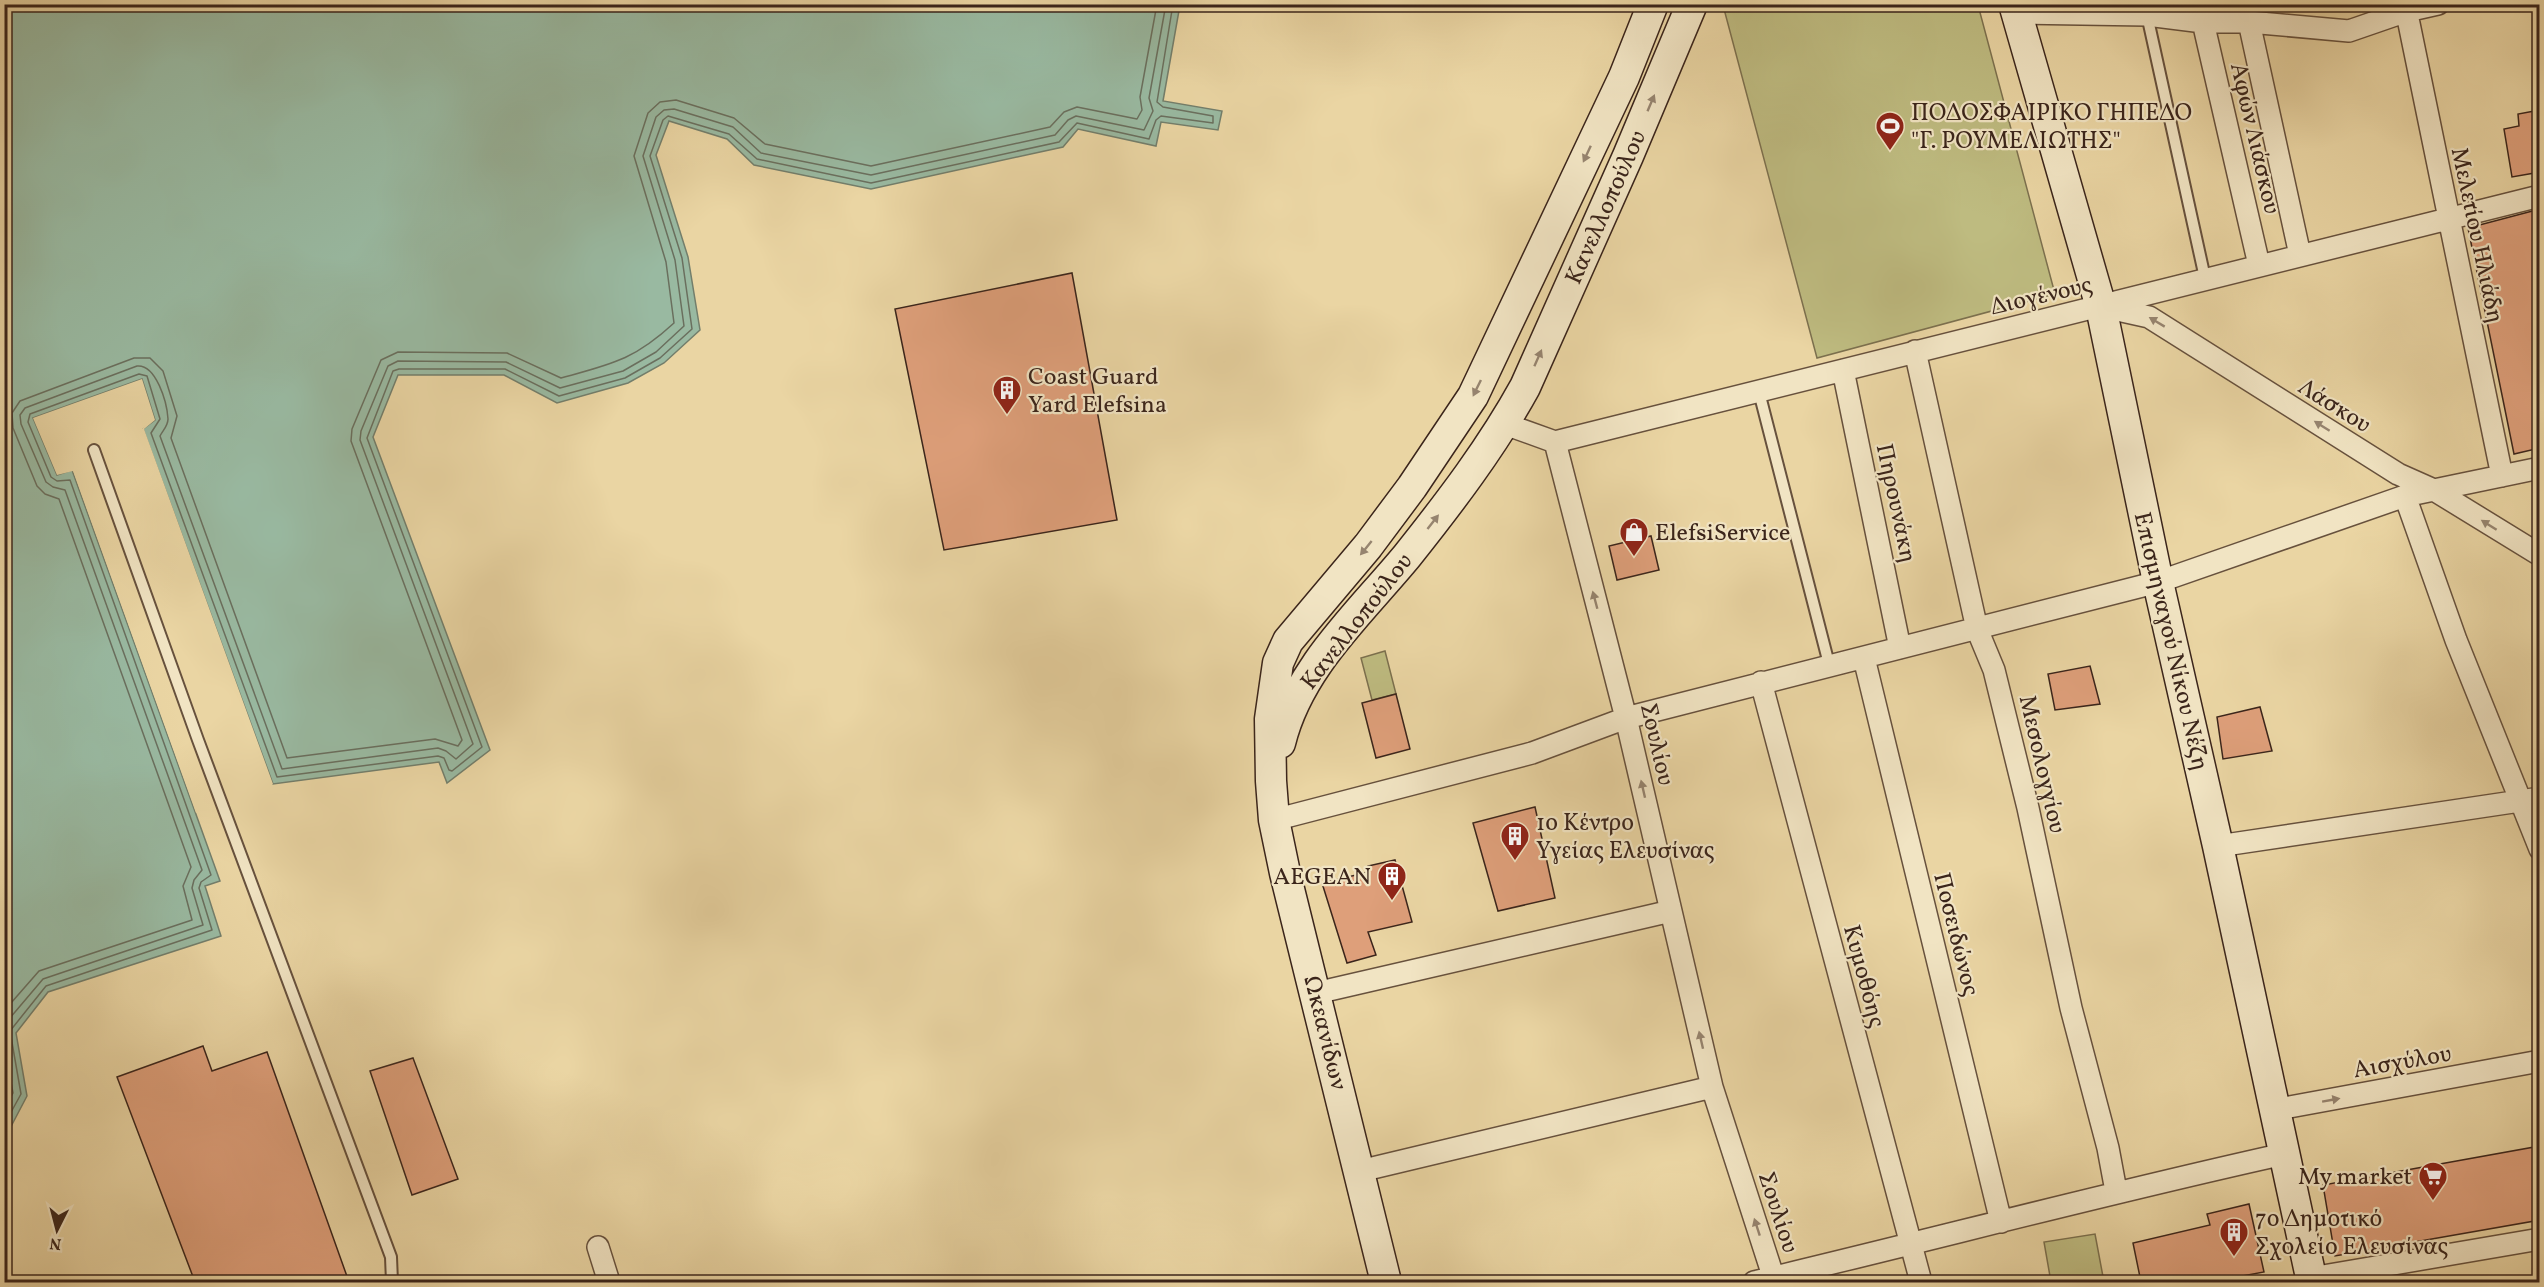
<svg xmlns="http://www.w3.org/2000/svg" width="2544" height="1287" viewBox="0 0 2544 1287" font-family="Vollkorn,serif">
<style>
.green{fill:#bebb80;stroke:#7c704e;stroke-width:1.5}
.water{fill:#99b9a1;stroke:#737e6b;stroke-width:1.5}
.pier{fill:#ead5a3}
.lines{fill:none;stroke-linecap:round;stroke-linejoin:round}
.shore{stroke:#6a6f5e;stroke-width:1.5}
.building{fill:#de9f7a;stroke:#3b251b;stroke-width:1.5}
.lane-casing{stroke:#67513d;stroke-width:14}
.street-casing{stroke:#67513d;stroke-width:24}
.secondary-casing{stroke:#3b251b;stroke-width:33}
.lane{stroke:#f1e4c3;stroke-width:10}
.street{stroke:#f1e4c3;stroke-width:21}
.secondary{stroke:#f1e4c3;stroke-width:30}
.oneway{fill:#96846f}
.labels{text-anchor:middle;stroke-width:4.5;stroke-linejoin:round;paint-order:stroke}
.poi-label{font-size:24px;fill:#3b251b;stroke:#f1e4c3;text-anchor:start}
.street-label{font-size:24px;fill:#3b251b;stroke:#f1e4c3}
</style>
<rect width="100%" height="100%" fill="#ead5a3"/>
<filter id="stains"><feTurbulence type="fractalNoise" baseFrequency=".00333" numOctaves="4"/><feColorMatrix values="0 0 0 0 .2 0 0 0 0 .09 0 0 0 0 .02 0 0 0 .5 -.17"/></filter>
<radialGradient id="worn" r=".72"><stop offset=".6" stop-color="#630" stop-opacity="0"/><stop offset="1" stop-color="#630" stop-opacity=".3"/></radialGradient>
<!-- green -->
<path class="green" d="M1743 4 1978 5 2055 294 1817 358 1724 9Z
M1385 651 1396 694 1372 700 1361 658Z
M2095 1234 2104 1282H2051L2044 1242Z"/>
<!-- water -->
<path class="water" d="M5 5H1180L1163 101 1222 111 1218 130 1161 122 1156 146 1078 129 1063 147 871 189 754 165 727 139 669 121 656 155 688 257 700 330 664 363 628 383 557 403 504 375H398L373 437 490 750 447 783 439 762 273 784 143 429 155 420 142 379 33 418 57 475 72 470 220 881 205 886 221 936 48 992 16 1033 27 1096 5 1138Z"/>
<!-- pier -->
<path class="pier" d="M142 379 155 420 144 429 273 784 270 785 141 430 151 419 140 383 37 420 58 471 72 467 75 469 199 812 196 813 73 471 57 475 33 418Z"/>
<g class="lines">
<!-- shore -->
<path class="shore" d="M4 1011 39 971 192 920 183 886 191 867 59 499 45 494 37 486 13 428 12 413 20 401 134 358H150L163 371 177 416 171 438 287 758 435 739 458 746 462 740 351 441 352 429 381 360 398 352 507 353 561 378C612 364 634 360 674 323L666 262 634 156 648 113 660 102 676 100 734 118 765 144 871 166 1050 127 1064 112 1077 107 1137 119 1142 110 1140 97 1157 4
M4 1025 43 979 203 925 192 888 194 880 202 870 65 490 53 487 46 482 21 424 20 415 25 408 137 366C156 364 167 402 168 419 168 426 163 430 160 436L282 769 438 748 446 751 456 759 473 744 360 440 361 431 388 366 398 361 506 362 560 388 623 371 656 352 684 326 675 260 643 156 656 117 664 110 674 109 733 127 761 153 871 175 1055 135 1068 120 1076 116 1144 130 1153 111 1149 98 1166 4
M4 1046 13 1093 4 1109
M4 1125 21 1094 10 1031 46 986 212 930 199 888 201 882 211 875 70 480 57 481 51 477 28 422 30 414 139 374 147 376 160 419 151 433 277 777 438 756 444 758 449 770 452 771 482 747 367 438 393 371 399 369H505L559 396 625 378 660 358 692 329 682 258 650 156 663 120 668 116 729 134 757 159 871 183 1059 142 1077 123 1149 139 1156 120 1161 116 1213 123V116L1163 107 1157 102 1173 4"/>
</g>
<!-- building -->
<path class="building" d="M2540 110V172L2512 177 2504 129 2519 126 2518 114Z
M2540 209V448L2514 454 2468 228Z
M1072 273 1117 520 944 550 895 309Z
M1651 536 1659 570 1617 580 1609 546Z
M2090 666 2100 704 2055 710 2048 674Z
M1396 694 1410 749 1376 758 1362 703Z
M2260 707 2272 751 2223 759 2217 717Z
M1535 807 1555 898 1498 911 1473 823Z
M1395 860 1412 922 1368 932 1376 955 1347 963 1322 883 1369 872 1368 866Z
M203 1046 212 1071 267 1052 349 1282H195L117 1077Z
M413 1058 458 1179 412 1195 370 1071Z
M2540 1146V1220L2335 1256 2323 1185Z
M2249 1204 2264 1272 2210 1282H2141L2133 1243 2210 1225 2207 1214Z"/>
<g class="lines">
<!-- lane casing -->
<g class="lane-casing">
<path id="lane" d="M2147 15 2205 278
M1759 392 1829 664
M94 450 198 740 391 1257 392 1282"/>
</g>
<!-- street casing -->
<g class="street-casing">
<path id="street" d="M2405 4 2502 476
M2016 13 2147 15 2203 22H2249L2349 31 2407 11 2438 4
M2203 22 2259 265
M2249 22 2300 255
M2104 307 2149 317 2398 474 2434 490 2540 555
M1915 351 1977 629 1994 670 2028 808 2071 1008 2108 1148 2116 1191
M1843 370 1900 648
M1505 424 1555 442 1626 718 1712 1087 1775 1282
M1555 442 2540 196
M2405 496 2456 640 2540 849
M1864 658 2001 1222
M1761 682 1921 1282
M1274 820 1532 753 1626 718 2158 582 2405 496 2540 468
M2218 846 2540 798
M1316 993 1671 911
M2273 1110 2540 1061
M1360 1171 1712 1087
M598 1247 609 1282
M2311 1278 2540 1239
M1754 1282C1931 1240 2107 1193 2284 1154"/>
</g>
<!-- secondary casing -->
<g class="secondary-casing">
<path id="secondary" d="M2014 4 2101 307 2158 582 2218 846 2312 1282
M1280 743C1298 668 1360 613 1407 556 1450 502 1492 447 1525 387L1628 156 1692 4
M1386 1282 1285 873 1274 820 1271 781 1270 719 1278 663 1288 641 1368 546 1412 487 1473 396 1624 77 1653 4"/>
</g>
<!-- lane -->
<use href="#lane" class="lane"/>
<!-- street -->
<use href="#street" class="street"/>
<!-- secondary -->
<use href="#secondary" class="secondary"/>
</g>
<!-- one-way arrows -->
<defs><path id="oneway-solid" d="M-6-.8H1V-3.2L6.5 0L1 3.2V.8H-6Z" transform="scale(1.5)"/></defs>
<g class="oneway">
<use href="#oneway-solid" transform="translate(1651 103) rotate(-67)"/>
<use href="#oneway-solid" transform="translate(1587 154) rotate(115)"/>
<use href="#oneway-solid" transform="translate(2157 322) rotate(-149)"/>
<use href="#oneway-solid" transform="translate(1538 358) rotate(-66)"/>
<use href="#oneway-solid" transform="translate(1477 388) rotate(116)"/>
<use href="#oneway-solid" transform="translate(2322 426) rotate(-148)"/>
<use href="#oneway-solid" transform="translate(1433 522) rotate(-52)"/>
<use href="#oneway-solid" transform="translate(2489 525) rotate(-148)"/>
<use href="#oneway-solid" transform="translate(1366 548) rotate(129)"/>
<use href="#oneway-solid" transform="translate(1595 600) rotate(-105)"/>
<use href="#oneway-solid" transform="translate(1643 789) rotate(-103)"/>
<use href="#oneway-solid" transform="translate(1701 1040) rotate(-103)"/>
<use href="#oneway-solid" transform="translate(2331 1100) rotate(-10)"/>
<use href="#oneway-solid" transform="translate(1757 1227) rotate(-108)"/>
</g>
<!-- icons -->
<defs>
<g id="stadium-pin" transform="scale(1.5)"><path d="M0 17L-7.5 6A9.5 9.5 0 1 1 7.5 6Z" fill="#8f2418" stroke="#f1e4c3"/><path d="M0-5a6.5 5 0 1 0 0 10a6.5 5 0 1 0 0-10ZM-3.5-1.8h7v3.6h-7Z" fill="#fff"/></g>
<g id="building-pin" transform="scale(1.5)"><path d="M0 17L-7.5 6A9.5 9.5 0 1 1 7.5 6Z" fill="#8f2418" stroke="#f1e4c3"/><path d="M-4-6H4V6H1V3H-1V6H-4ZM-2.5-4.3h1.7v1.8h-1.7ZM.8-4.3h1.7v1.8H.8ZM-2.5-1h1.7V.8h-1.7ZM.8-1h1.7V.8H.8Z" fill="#fff"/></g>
<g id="shop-pin" transform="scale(1.5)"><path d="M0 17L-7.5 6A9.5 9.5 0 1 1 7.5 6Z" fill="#8f2418" stroke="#f1e4c3"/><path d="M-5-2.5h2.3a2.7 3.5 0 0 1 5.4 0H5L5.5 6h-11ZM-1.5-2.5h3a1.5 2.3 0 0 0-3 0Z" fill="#fff"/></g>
<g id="supermarket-pin" transform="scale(1.5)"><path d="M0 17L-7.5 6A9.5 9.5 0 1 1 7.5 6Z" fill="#8f2418" stroke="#f1e4c3"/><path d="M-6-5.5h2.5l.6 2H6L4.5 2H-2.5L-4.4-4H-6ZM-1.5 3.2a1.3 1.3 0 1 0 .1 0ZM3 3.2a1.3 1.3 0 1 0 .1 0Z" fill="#fff"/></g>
</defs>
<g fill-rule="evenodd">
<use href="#stadium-pin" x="1890" y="126"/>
<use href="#building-pin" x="1007" y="390"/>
<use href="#shop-pin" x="1634" y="532"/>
<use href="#building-pin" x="1515" y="836"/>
<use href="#building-pin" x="1392" y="876"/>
<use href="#supermarket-pin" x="2433" y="1176"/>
<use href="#building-pin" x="2234" y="1232"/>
</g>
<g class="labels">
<!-- poi labels -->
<g class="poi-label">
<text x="1911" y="120">ΠΟΔΟΣΦΑΙΡΙΚΟ ΓΗΠΕΔΟ<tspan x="1911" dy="28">"Γ. ΡΟΥΜΕΛΙΩΤΗΣ"</tspan></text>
<text x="1028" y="384">Coast Guard<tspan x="1028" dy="28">Yard Elefsina</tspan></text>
<text x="1655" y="540">ElefsiService</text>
<text x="1536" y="830">1ο Κέντρο<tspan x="1536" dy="28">Υγείας Ελευσίνας</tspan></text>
<text x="1371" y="884" text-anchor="end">AEGEAN</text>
<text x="2412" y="1184" text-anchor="end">My market</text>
<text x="2255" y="1226">7ο Δημοτικό<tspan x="2255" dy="28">Σχολείο Ελευσίνας</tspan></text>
</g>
<!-- street labels -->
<g class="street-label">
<text transform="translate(2256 138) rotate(77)" y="8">Αφών Λιάσκου</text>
<text transform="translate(1605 207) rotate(-66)" y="8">Κανελλοπούλου</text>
<text transform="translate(2478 235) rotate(78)" y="8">Μελετίου Ηλιάδη</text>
<text transform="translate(2041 295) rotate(-13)" y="8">Διογένους</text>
<text transform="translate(2335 405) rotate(32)" y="8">Λάσκου</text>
<text transform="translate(1897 503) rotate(78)" y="8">Πηρουνάκη</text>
<text transform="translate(1356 621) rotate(-52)" y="8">Κανελλοπούλου</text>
<text transform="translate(2172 641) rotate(77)" y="8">Επισμηναγού Νίκου Νέζη</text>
<text transform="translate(1658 744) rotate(77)" y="8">Σουλίου</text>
<text transform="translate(2043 764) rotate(77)" y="8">Μεσολογγίου</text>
<text transform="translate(1957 934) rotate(76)" y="8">Ποσειδώνος</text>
<text transform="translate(1865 976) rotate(75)" y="8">Κυμοθόης</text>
<text transform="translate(1326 1032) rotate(76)" y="8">Ωκεανίδων</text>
<text transform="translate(2402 1061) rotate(-10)" y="8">Αισχύλου</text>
<text transform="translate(1779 1212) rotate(72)" y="8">Σουλίου</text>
</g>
</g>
<!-- margin -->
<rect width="2544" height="1287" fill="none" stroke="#ead5a3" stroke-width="24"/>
<rect x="6" y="6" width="2532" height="1275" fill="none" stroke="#3b251b" stroke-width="3"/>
<rect x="12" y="12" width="2520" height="1263" fill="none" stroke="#3b251b" stroke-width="1.5"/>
<!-- north arrow -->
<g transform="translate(57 1230) rotate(186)" stroke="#f1e4c3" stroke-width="4.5" paint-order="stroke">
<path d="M0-4.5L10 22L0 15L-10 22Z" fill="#3b251b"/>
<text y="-9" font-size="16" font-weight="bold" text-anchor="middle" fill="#3b251b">N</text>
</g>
<rect width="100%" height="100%" filter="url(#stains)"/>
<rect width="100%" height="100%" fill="url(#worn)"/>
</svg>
